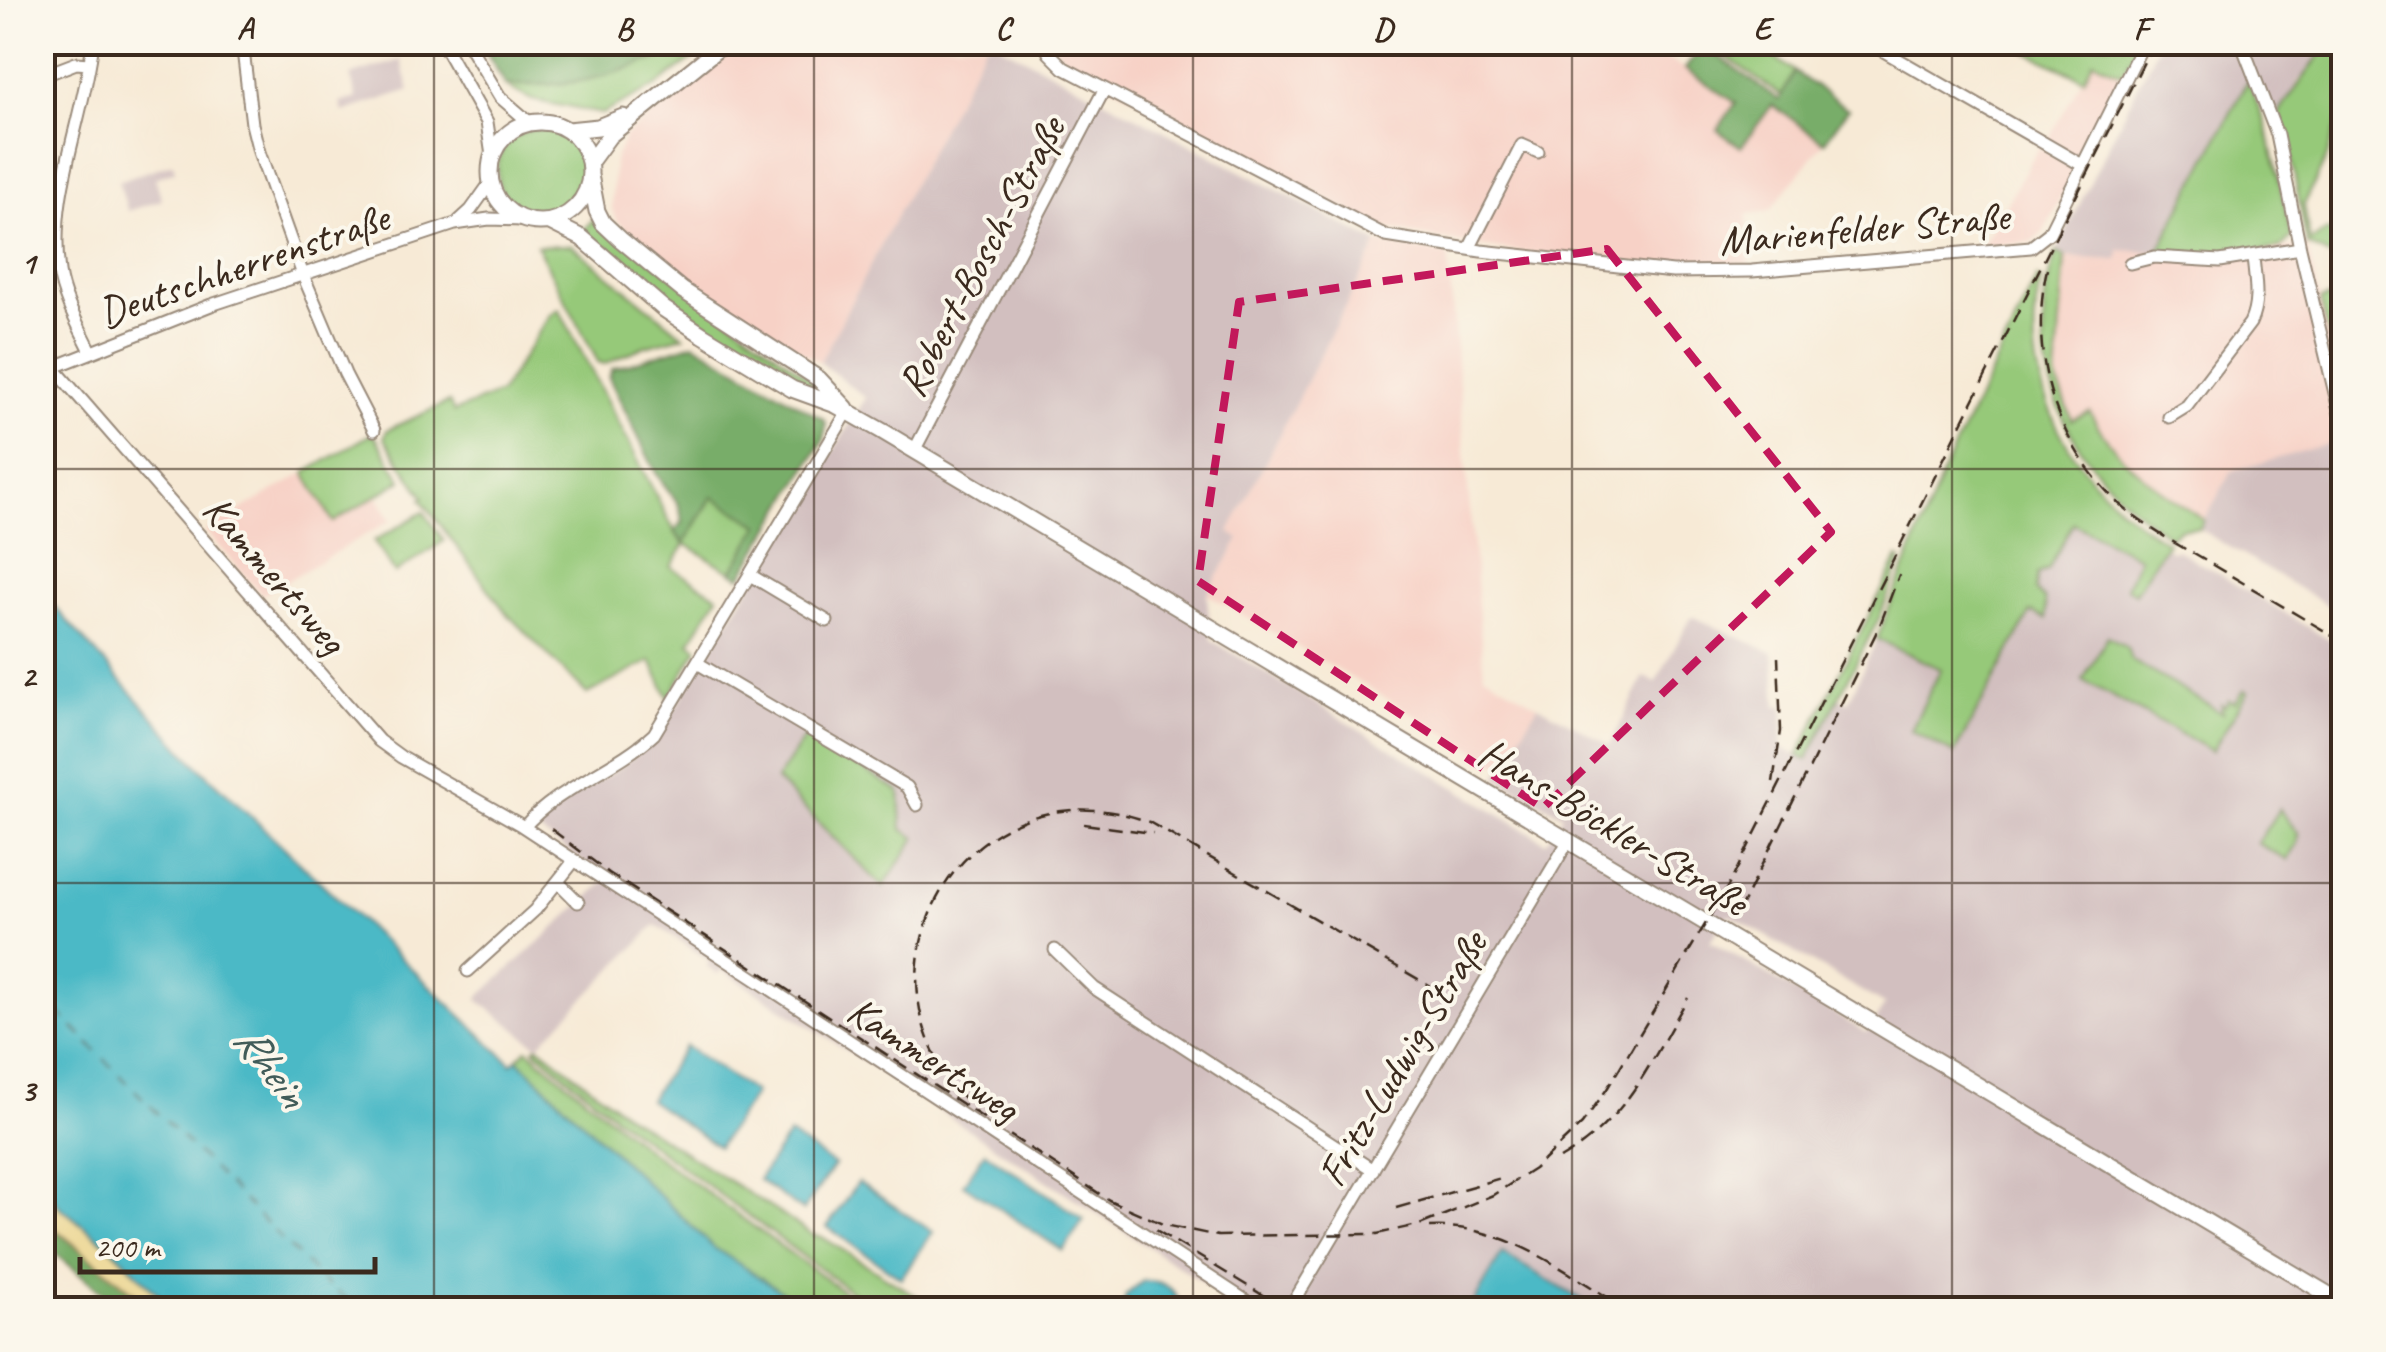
<svg xmlns="http://www.w3.org/2000/svg" width="2386" height="1352" viewBox="0 0 2386 1352" font-family="Caveat,sans-serif">
<style>
.built{fill:#f7d1c6}
.industrial{fill:#d2bfbf;fill-rule:evenodd}
.green{fill:#96c979;stroke:#687a4c;stroke-width:2.5}
.forest{fill:#78ad69;stroke:#5a6c44;stroke-width:2.5}
.sand{fill:#eeda9e;stroke:#94825e;stroke-width:2.5}
.water{fill:#4cb9c6;stroke:#447272;stroke-width:2.5}
.lines{fill:none;stroke-linecap:round;stroke-linejoin:round}
.ferry{stroke:#415c59;stroke-width:2.5;stroke-dasharray:12 10;stroke-linecap:butt}
.minor-casing{stroke:#998a7a;stroke-width:15}
.major-casing{stroke:#998a7a;stroke-width:19}
.minor{stroke:#fff;stroke-width:11}
.major{stroke:#fff;stroke-width:15}
.rail{stroke:#3b2a1e;stroke-width:2.5;stroke-dasharray:15 8;stroke-linecap:butt}
.marked{fill:none;stroke:#c2185b;stroke-width:8;stroke-dasharray:20 12;stroke-linejoin:round}
.grid{fill:none;stroke:#3b2a1e;stroke-width:2.5;stroke-opacity:0.55}
.labels{text-anchor:middle;stroke-width:8;stroke-linejoin:round;paint-order:stroke}
.street-label{font-size:42px;fill:#3b2a1e;stroke:#fbf7ec}
.water-label{font-size:45px;font-style:italic;fill:#415c59;stroke:#fbf7ec}
.neatline{fill:none;stroke:#3b2a1e;stroke-width:4}
.grid-label{font-size:32px;text-anchor:middle;font-weight:bold;fill:#3b2a1e}
</style>
<rect width="100%" height="100%" fill="#fbf7ec"/>
<filter id="ink" filterUnits="userSpaceOnUse"><feTurbulence type="fractalNoise" baseFrequency=".01" numOctaves="2"/><feDisplacementMap in="SourceGraphic" scale="20" xChannelSelector="R" yChannelSelector="G"/><feConvolveMatrix kernelMatrix="1 2 1 2 8 2 1 2 1" color-interpolation-filters="sRGB"/></filter>
<filter id="wash" filterUnits="userSpaceOnUse"><feTurbulence type="fractalNoise" baseFrequency=".0048" numOctaves="4" result="noise"/><feDisplacementMap in="SourceGraphic" scale="40" xChannelSelector="R" yChannelSelector="G"/><feGaussianBlur stdDeviation="2.25" result="paint"/><feColorMatrix in="noise" values="0 0 0 0 0 0 0 0 0 0 0 0 0 0 0 0 0 1.4 0 .05"/><feComposite in="paint" operator="in"/></filter>
<g filter="url(#wash)">
<rect width="100%" height="100%" fill="#f7ead6"/>
<!-- built -->
<path class="built" d="M735 43H986L820 362 736 314 687 281 641 244 616 219 612 209 614 161 625 136 695 82Z
M1052 43H1669L1662 56 1706 81 1736 104 1740 147 1772 104 1824 142 1770 211 1747 214 1749 267 1671 268 1496 249 1381 228 1067 61Z
M2093 60 2122 74 2083 156 2078 159 2047 142Z
M2039 147 2070 166 2074 172 2043 233 2032 242 1981 248Z
M1378 243 1448 255 1484 674 1538 705 1503 766 1207 594 1240 539 1229 532Z
M2307 245 2341 385H2343V444V441L2232 471 2204 520 2132 467 2108 441 2090 412 2073 421 2056 377 2065 257 2117 260 2118 249 2219 257Z
M305 473 333 521 376 495 391 520 262 595 205 531Z"/>
<!-- industrial -->
<path class="industrial" d="M986 43H996L1378 243 1229 532 1240 539 1207 594 1211 640 1546 842 1563 815 1496 777 1538 705 1610 745 1644 677 1656 682 1692 616 1773 653 1777 706H1784L1782 748 1807 760 1839 698 1848 702 1877 639 1942 669 1954 754 2031 611 2046 618 2036 591 2038 574 2048 570 2074 522 2140 557 2126 586 2136 592 2163 546 2173 551 2176 549 2343 648V1309H1597L1503 1254 1470 1309H1244L723 970 717 974 707 967 709 960 656 925 538 1046 477 999 608 879 540 832 537 819 624 765 658 736 866 398 820 362ZM1729 914 1885 1005 1867 1033 1710 941Z
M2159 43H2326L2313 69 2299 80 2279 114 2248 81 2158 252 2119 250 2118 260 2065 257 2056 252Z
M401 60 410 90 343 112 340 103 357 98 350 76Z
M173 163 175 171 155 178 162 200 128 211 118 181Z
M2343 440 2344 444 2343 615 2199 529 2232 471Z"/>
<!-- green -->
<path class="green" d="M684 43H714L658 85 602 114 532 100 506 86 655 60Z
M1707 43H1755L1795 72 1783 97Z
M2009 43H2139L2122 74 2093 60 2084 79Z
M2326 43H2343V108L2326 159 2304 205 2310 242 2326 231 2343 233V263L2307 245 2290 151 2279 114C2294 88 2313 69 2326 43Z
M2248 80 2267 128 2292 237 2281 248 2219 257 2158 252Z
M497 172a43 43 0 1 1 86 0a43 43 0 1 1-86 0Z
M595 218 823 388 817 395 667 305 581 232Z
M571 245 684 336 645 346 605 364 598 362 537 246Z
M2056 252 2065 257 2056 377 2072 420 2090 412C2114 461 2160 490 2204 520L2199 529 2181 528 2170 537C2073 470 2016 371 2056 252Z
M2037 278 2041 280C2014 388 2076 488 2167 542L2135 593 2126 587 2139 557 2073 523 2048 570 2038 574 2036 591 2045 600 2046 619 2031 612 1954 754 1911 730 1941 669 1877 639 1944 469Z
M2343 296 2344 385H2341L2320 300Z
M559 309 674 530 684 543 712 497 760 525 732 572 685 544 671 567 718 596 690 642 698 648 669 698 651 661 587 694 507 614 421 499 424 497 384 438 387 430 449 402 454 412 500 393 550 315Z
M373 433 402 480 333 522 305 473Z
M424 512 444 541 395 573 374 541Z
M1898 558 1901 560 1881 614 1807 760 1798 756Z
M2108 636 2127 648 2131 660 2222 713 2221 704 2225 706 2229 700 2235 703 2244 690 2248 692 2212 751 2083 680Z
M806 735 900 792 902 829 916 838 883 887 776 780Z
M2279 809 2298 833 2297 843 2288 860 2257 843Z
M538 1046 628 1116 813 1235 822 1237 937 1309H877L869 1305 623 1123 534 1049Z
M527 1049 646 1148 867 1309H808L713 1247 517 1059Z"/>
<!-- forest -->
<path class="forest" d="M481 43H684C645 65 600 81 555 84 539 86 522 84 506 86Z
M1703 45 1779 100 1795 72 1848 109 1824 142 1772 105 1741 147 1717 130 1736 103 1685 69Z
M694 343 823 419 826 424 824 439 741 577 732 572 760 525 712 497 684 544 674 531 683 522 678 503 657 475 609 378 612 369Z
M42 1219 154 1309H122L43 1243Z"/>
<!-- sand -->
<path class="sand" d="M42 1182 59 1206 115 1251 173 1309H154L43 1219Z"/>
<!-- water -->
<path class="water" d="M43 594 193 761 512 1064 517 1059 713 1247 808 1309H173L115 1251 59 1206 42 1182Z
M685 1046 755 1093 718 1147 649 1100Z
M789 1134 834 1165 803 1211 758 1180Z
M985 1152 1084 1219 1063 1251 963 1184Z
M858 1182 933 1232 901 1278 827 1227Z
M1502 1253 1505 1255 1597 1309H1470Z
M1143 1281C1163 1280 1178 1289 1180 1309H1123L1126 1295Z"/>
<g class="lines">
<!-- ferry -->
<path class="ferry" d="M42 996 327 1285 365 1310"/>
</g>
</g>
<g filter="url(#ink)">
<g class="lines">
<!-- minor casing -->
<g class="minor-casing">
<path id="minor" d="M242 42 252 124 259 152 303 275 345 374 374 430
M442 42 487 122 492 156
M467 42 500 97 530 123
M1044 42 1049 53 1064 68 1386 236 1481 251 1673 272 1752 271 2031 247 2049 233 2144 42
M1868 42 2082 165
M2241 42 2277 135 2300 248 2340 414
M42 76 76 63 89 64
M459 221 471 210 491 182
M1469 249 1522 145 1538 152
M2130 263 2154 257 2220 261 2300 248
M91 351C79 326 63 299 59 272 48 194 84 119 93 42
M53 367 379 741 401 757 519 824 1260 1310
M42 372 211 305 455 224 489 219 524 220
M2169 417 2187 406 2250 323C2260 302 2255 280 2253 257
M914 451 1104 90
M750 575 827 621
M699 664 907 787 917 805
M524 827C558 787 615 770 654 734L848 411
M558 882 578 902
M1055 950 1094 988 1373 1170
M468 971 535 910 574 861
M1289 1310 1569 840"/>
</g>
<!-- major casing -->
<g class="major-casing">
<path id="major" d="M490 172a50 50 0 1 1 100 0a50 50 0 1 1-100 0Z
M568 130 598 127 623 117
M590 162 609 136 726 42
M590 175 597 211 603 223 620 239 682 290 819 379 846 408
M550 222 582 238 664 309 703 335 792 389 836 405 882 431 2344 1304"/>
</g>
<!-- minor -->
<use href="#minor" class="minor"/>
<!-- major -->
<use href="#major" class="major"/>
<!-- rail -->
<path class="rail" d="M2047 269C2028 353 2054 440 2116 501 2144 527 2179 545 2211 564 2255 590 2299 616 2344 642
M1773 782 1781 731 1778 657
M1084 824 1153 833
M551 829 609 873 1109 1200 1165 1225 1218 1236 1377 1234 1422 1224 1493 1195 1534 1169 1582 1124 1607 1089 1731 881 2154 42
M1738 913 1880 625 1899 575
M964 1098C844 962 972 757 1149 822L1430 986
M1560 1159C1628 1119 1649 1064 1688 998
M1396 1208 1501 1178
M1430 1227C1506 1223 1566 1273 1628 1310
M1156 1230 1287 1310"/>
</g>
</g>
<!-- marked area -->
<path class="marked" d="M1607 249 1831 532 1543 808 1198 581 1239 302Z"/>
<!-- grid -->
<path class="grid" d="M434 42V1310M814 42V1310M1193 42V1310M1572 42V1310M1952 42V1310M42 469H2344M42 883H2344"/>
<g class="labels">
<!-- street labels -->
<g class="street-label">
<text transform="translate(1864 227) rotate(-5)" y="15">Marienfelder Straße</text>
<text transform="translate(980 256) rotate(-62)" y="15">Robert-Bosch-Straße</text>
<text transform="translate(243 264) rotate(-19)" y="15">Deutschherrenstraße</text>
<text transform="translate(276 574) rotate(49)" y="15">Kammertsweg</text>
<text transform="translate(1614 826) rotate(31)" y="15">Hans-Böckler-Straße</text>
<text transform="translate(934 1058) rotate(33)" y="15">Kammertsweg</text>
<text transform="translate(1401 1058) rotate(-59)" y="15">Fritz-Ludwig-Straße</text>
</g>
<!-- water labels -->
<g class="water-label">
<text transform="translate(272 1065) rotate(53)" y="16">Rhein</text>
</g>
</g>
<!-- margin -->
<rect width="2386" height="1352" fill="none" stroke="#fbf7ec" stroke-width="110"/>
<!-- scale -->
<path d="M80 1257v15h295v-15" fill="none" stroke="#3b2a1e" stroke-width="5"/>
<text x="95" y="1257" font-size="30" fill="#3b2a1e" stroke="#fbf7ec" stroke-width="8" paint-order="stroke">200 m</text>
<rect x="55" y="55" width="2276" height="1242" class="neatline"/>
<g class="grid-label">
<text x="245" y="39">A</text>
<text x="624" y="39">B</text>
<text x="1003" y="39">C</text>
<text x="1383" y="39">D</text>
<text x="1762" y="39">E</text>
<text x="2141" y="39">F</text>
<text x="28" y="273">1</text>
<text x="28" y="687">2</text>
<text x="28" y="1101">3</text>
</g>
</svg>
